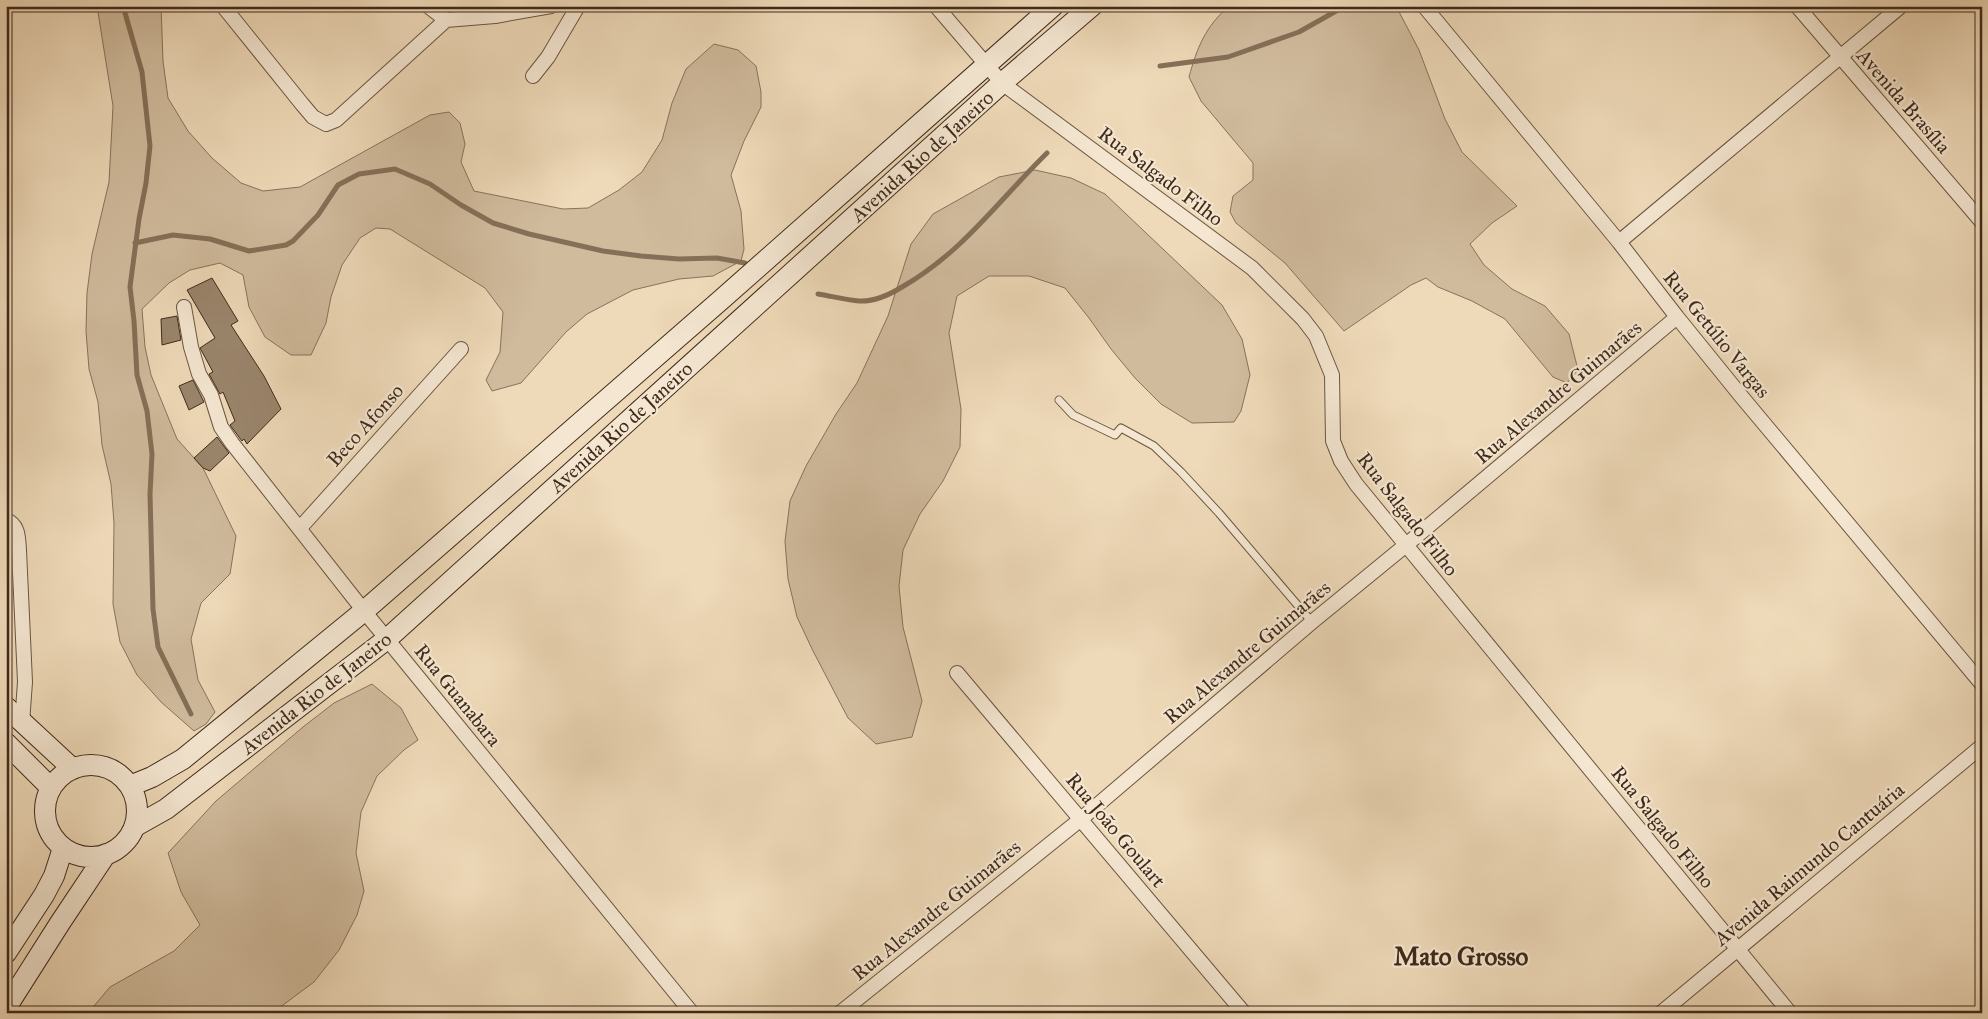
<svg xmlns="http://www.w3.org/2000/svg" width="1988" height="1019" viewBox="0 0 1988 1019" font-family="'IM FELL Great Primer',serif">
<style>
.green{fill:#d0bb9d;stroke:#88725c}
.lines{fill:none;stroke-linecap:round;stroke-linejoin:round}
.stream{stroke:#847058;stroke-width:5}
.building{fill:#9a856c;stroke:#3f2a1a}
.service-casing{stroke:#6b5642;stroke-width:9}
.minor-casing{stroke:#6b5642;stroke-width:16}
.secondary-casing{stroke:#3f2a1a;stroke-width:22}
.service{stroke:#f4e6d1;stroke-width:7}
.minor{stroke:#f4e6d1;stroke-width:14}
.secondary{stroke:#f4e6d1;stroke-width:20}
.labels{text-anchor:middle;stroke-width:4.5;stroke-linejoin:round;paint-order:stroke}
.street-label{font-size:20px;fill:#3f2a1a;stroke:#f4e6d1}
.district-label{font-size:25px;font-weight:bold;fill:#3f2a1a;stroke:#f4e6d1}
</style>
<rect width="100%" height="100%" fill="#eed9b8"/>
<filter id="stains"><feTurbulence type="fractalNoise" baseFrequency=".004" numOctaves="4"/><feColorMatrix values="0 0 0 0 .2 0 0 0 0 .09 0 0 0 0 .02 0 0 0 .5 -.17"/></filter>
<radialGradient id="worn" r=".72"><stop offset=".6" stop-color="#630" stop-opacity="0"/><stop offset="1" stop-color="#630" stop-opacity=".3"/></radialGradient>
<!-- green -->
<path class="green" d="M97 6H161L163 61 168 98 188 131 212 158 241 183 263 191 300 187 430 115 449 112 460 123 465 144 461 162 474 191 563 209 588 208 619 190 642 172 662 140 672 103 686 69 714 44 738 50 756 66 761 92V107L744 141 731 175 741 211 744 249 741 261 713 276 679 279 633 290 587 314 566 332 521 383 492 391 486 380 500 352 503 312 485 288 390 229 376 228 360 238 342 265 331 297 326 323 311 355H291L265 337 249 307 243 275 220 263 190 270 169 283 142 309 145 347 151 375 177 439 203 468 236 536 230 574 201 603 191 639 198 680 215 712 206 724 194 731 161 702 137 675 120 642 113 604 114 523 111 484 102 445 98 402 89 369 86 331 87 293 92 254 109 182 113 106Z
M1229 6H1396L1419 50 1445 119 1462 152 1517 206 1492 223 1470 244 1484 265 1512 289 1545 306 1569 334 1578 370 1567 383 1553 377 1505 319 1472 301 1438 287 1426 278 1411 285 1344 331 1285 263 1236 223 1230 212 1233 196 1253 180V163L1201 101 1189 77C1197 48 1205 27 1229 6Z
M1035 170 1071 178 1105 194 1222 305 1242 339 1250 375 1241 411 1234 422 1192 423 1161 404 1135 378 1111 349 1089 318 1065 288 1029 276H989L957 296 949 333 961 409 960 447 943 481 920 514 903 550 899 586 903 627 922 701 912 737 876 744 848 718 813 651 797 617 788 579 785 541 790 501 806 466 836 414 857 383 888 316 911 244 933 214 999 177Z
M372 684 401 708 418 740 404 750 377 776 361 812 356 853 364 891 357 915 339 950 314 982 283 1005 279 1013H173L172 1011 167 1013H88L110 987 174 951 200 925 181 892 168 853 216 801 303 727 334 703Z"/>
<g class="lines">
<!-- stream -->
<path class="stream" d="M123 6 142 72 150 146 146 183 139 219 130 287 134 321 137 375 147 411 152 454 150 494 153 609 158 647 191 714
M1160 66 1228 57 1299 32 1345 6
M135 243 173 235 210 239 249 251 286 245 293 241 318 215 338 185 359 174 395 169 430 184 461 205 493 223 529 234 603 251 641 256 679 259 717 258 745 263
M818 294C831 296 846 300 859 301 874 302 889 295 902 287 962 253 999 200 1047 153"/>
</g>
<!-- building -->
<path class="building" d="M212 278 238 321 231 325 264 376 281 409 247 444 244 439 242 441 230 425 235 421 223 392 220 394 209 374 213 372 200 348 215 338 187 290Z
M177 316 181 340 162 345 161 319Z
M193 380 204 402 189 410 179 386Z
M217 437 229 453 210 471 203 468 194 458Z"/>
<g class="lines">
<!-- service casing -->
<g class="service-casing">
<path id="service" d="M1979 6 1982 13
M1059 400 1073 415 1115 435 1121 428 1154 446 1181 472 1219 513 1312 622"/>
</g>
<!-- minor casing -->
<g class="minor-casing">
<path id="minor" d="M223 6 302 104 313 117 326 124 336 120 446 20
M428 6 446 20
M936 6 1002 83 1252 268 1303 319 1316 336 1332 375 1333 441 1341 461 1356 484 1790 1013
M1424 6 1619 242 1677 317 1741 396 1982 684
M1797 6 1982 222
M446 20 495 16 551 6
M533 76 548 57 578 6
M1619 242 1901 6
M184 307 191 347 199 374 211 395 221 427 232 443 364 611 692 1013
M6 520C19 525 18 538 19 550L25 682 22 723
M300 528 461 349
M957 673 1244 1013
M840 1013 1081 819 1312 622 1406 545 1677 317
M1661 1013 1982 746"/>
</g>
<!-- secondary casing -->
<g class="secondary-casing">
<path id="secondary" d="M6 707 73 769
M6 743 51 788
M45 811a46 46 0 1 1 92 0a46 46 0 1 1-92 0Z
M130 786 152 777 183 759 364 611 722 299 1053 6
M134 827 166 809 387 639 1002 83 1092 6
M6 953 44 895 54 876 63 848
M6 1008 60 923 106 854"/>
</g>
<!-- service -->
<use href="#service" class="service"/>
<!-- minor -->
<use href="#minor" class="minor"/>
<!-- secondary -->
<use href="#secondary" class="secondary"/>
</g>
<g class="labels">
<!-- street labels -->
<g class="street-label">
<text transform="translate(1904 101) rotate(49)" y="7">Avenida Brasília</text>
<text transform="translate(922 156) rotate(-42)" y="7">Avenida Rio de Janeiro</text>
<text transform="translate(1161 176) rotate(37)" y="7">Rua Salgado Filho</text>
<text transform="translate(1717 334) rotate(51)" y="7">Rua Getúlio Vargas</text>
<text transform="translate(1558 392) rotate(-40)" y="7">Rua Alexandre Guimarães</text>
<text transform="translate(365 425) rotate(-48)" y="7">Beco Afonso</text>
<text transform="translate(621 427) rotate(-42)" y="7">Avenida Rio de Janeiro</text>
<text transform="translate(1408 514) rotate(52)" y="7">Rua Salgado Filho</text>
<text transform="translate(1247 652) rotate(-40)" y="7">Rua Alexandre Guimarães</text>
<text transform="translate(316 693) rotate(-38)" y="7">Avenida Rio de Janeiro</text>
<text transform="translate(458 695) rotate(51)" y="7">Rua Guanabara</text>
<text transform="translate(1663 827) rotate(51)" y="7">Rua Salgado Filho</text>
<text transform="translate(1116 830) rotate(50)" y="7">Rua João Goulart</text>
<text transform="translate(1809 864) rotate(-40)" y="7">Avenida Raimundo Cantuária</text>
<text transform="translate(936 910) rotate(-39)" y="7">Rua Alexandre Guimarães</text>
</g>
<!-- district labels -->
<g class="district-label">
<text x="1461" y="965">Mato Grosso</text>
</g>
</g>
<!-- margin -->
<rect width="1988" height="1019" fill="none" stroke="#eed9b8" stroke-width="25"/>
<rect x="8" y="8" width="1973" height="1004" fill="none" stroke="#3f2a1a" stroke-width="2.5"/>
<rect x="12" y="12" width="1963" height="994" fill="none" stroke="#3f2a1a"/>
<rect width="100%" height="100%" filter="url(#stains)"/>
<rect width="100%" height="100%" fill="url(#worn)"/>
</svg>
